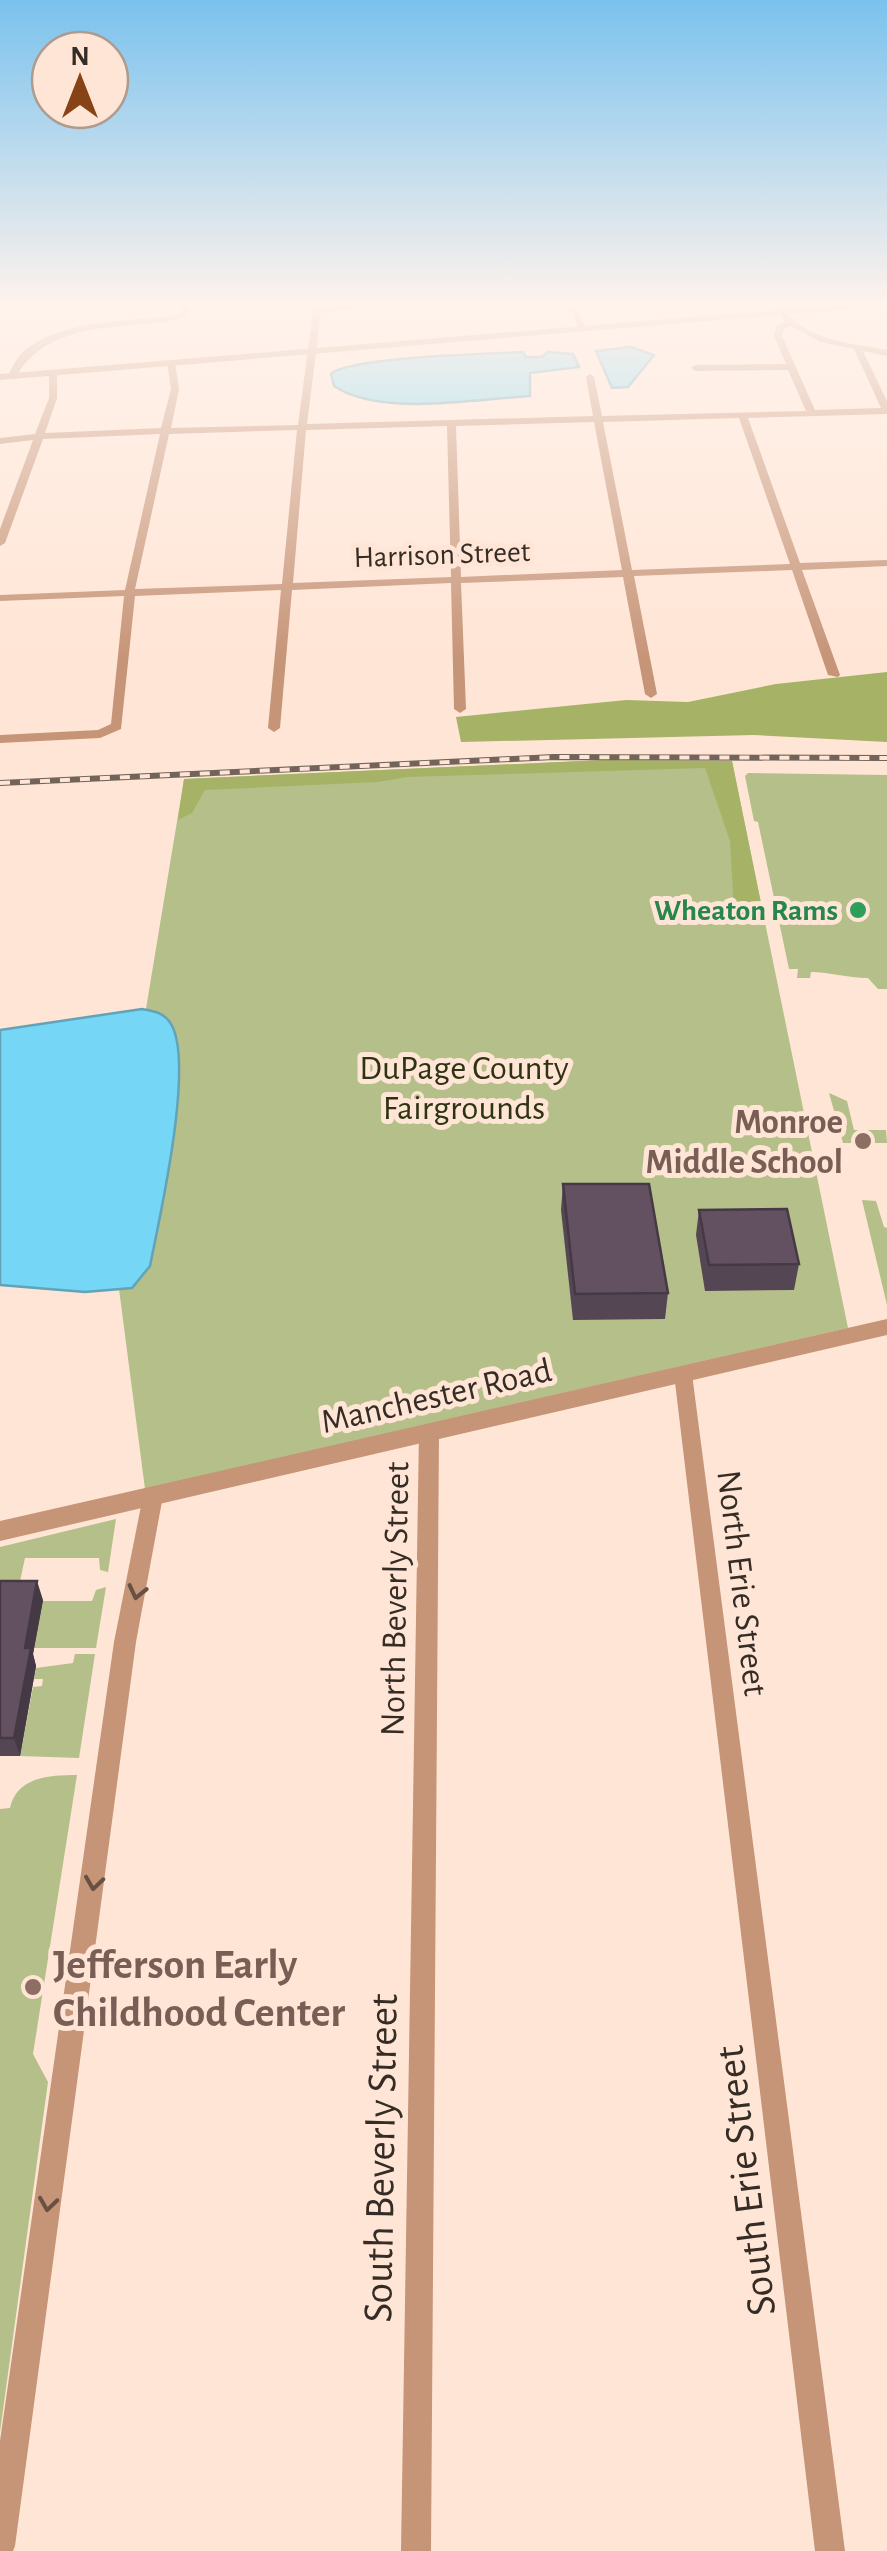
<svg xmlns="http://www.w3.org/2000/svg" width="887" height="2551" viewBox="0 0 887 2551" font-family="'Alegreya Sans',sans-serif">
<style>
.green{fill:#b5bf8a}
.forest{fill:#a6b366}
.water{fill:#75d6f6;stroke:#62a3b7;stroke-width:2.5}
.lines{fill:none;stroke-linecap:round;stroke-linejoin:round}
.minor{fill:#c69477;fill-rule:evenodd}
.tertiary{fill:#c69477;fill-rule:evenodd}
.rail-casing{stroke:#72645a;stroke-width:6}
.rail{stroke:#ffe5d5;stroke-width:4;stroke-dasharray:10;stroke-linecap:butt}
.wall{fill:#554654}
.shaded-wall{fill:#453945}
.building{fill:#635162;stroke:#453945;stroke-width:2.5}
.oneway{stroke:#685042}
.leisure-dot{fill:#2e9e5b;stroke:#ffe5d5;stroke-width:4}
.education-dot{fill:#8d6e63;stroke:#ffe5d5;stroke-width:4}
.labels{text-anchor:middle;stroke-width:10;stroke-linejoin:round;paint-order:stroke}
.far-street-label{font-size:30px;fill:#352c25;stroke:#ffe5d5}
.far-leisure-label{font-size:30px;font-weight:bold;fill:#27864d;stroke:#ffe5d5;text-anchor:end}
.park-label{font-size:35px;fill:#2e3311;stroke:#ffe5d5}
.education-label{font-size:35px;font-weight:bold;fill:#785e54;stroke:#ffe5d5;text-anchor:end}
.street-label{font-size:35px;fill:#352c25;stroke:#ffe5d5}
.near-education-label{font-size:42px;font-weight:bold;fill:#785e54;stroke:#ffe5d5;text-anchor:start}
.near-street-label{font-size:42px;fill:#352c25;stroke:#ffe5d5}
</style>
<rect width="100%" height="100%" fill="#ffe5d5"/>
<!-- green -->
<path class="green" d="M605 760 732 761 848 1328 145 1489 119 1289 144 1021 184 779Z
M748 773 887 775V989H878L868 978C846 978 831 972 811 972L810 978H797L798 969H789L758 822 754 821 745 776Z
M829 1093 847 1101 854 1130H886L887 1143H843Z
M862 1200 876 1201 884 1227 887 1228V1305Z
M116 1519 108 1572 100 1570 99 1558H25L17 1595H0V1547Z
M106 1587 96 1648H34L42 1601H92L96 1590Z
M75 1654H95L79 1758 20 1756 33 1687 42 1686 43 1679H34L36 1668 73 1663Z
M77 1775 33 2054 48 2082 0 2432V1809L10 1808C17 1777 49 1775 77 1775Z"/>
<!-- forest -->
<path class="forest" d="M887 672V742L754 735 461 742 456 717 626 700 688 702 776 684Z
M605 760 732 761 763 913 734 911 730 841 705 768 407 777 378 782 205 790 192 813 178 820 184 779Z"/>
<!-- water -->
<path class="water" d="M631 347 654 355 628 387 612 388 596 351Z
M523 352 526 357H542L548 352 573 354 579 367 530 373V396C476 399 380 417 334 386L331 374C348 357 490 354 523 352Z
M142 1009C153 1011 162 1012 169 1021 197 1056 159 1220 150 1266L132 1288 85 1292 0 1285V1030Z"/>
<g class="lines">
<!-- minor -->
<path class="minor" d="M182 304H190L189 312C177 323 161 322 145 324 95 328 43 330 15 378L8 376C11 369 15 361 20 355 54 320 129 321 175 316L181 311Z
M314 304H322V307L408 304 321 312 307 424 593 416 586 377 590 374 594 377 602 416 806 411 788 370 695 371 691 368 695 365 786 364 774 336 777 326 785 322 773 304H781C802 341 849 343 887 350V356L863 351 887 401V414L748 418 800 563 887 560V566L802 570 840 675 838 677 828 675 792 570 634 576 657 694 651 698 645 694 623 577 461 583 466 709 460 713 454 709 451 583 292 590 280 728 274 732 268 728 281 590 135 596 121 729 100 738 0 743V735L98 730 111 724 124 596 0 601V595L125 590 160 434 43 439 5 543 0 546V529L33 440 0 444V438L35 434 49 398V373L53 370 57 373V398L45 433 161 428 171 389 167 363 171 360 175 363 179 389 171 428 298 425ZM790 326 821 342 854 349 881 408 815 410 782 336 784 329ZM739 418 790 564 632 570 603 422ZM594 422 622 570 461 577 456 426ZM447 426 451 577 293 583 306 430ZM297 430 282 584 135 589 169 434Z
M556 304H565L579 311 586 331H580L573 314Z
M683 1367 690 1369 692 1374 845 2551H815L674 1374 676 1369Z
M429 1425 436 1427 439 1432 431 2551H401L419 1432 422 1427Z
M153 1488 160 1490 163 1496 136 1642 15 2546 13 2551H0V2441L114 1642 143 1496 146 1490Z"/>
<!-- tertiary -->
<path class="tertiary" d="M852 304 887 306 0 380V374Z
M887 1319V1335L0 1541V1521Z"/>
<!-- rail casing -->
<g class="rail-casing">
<path id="rail" d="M0 783 554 757 887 758"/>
</g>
<!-- rail -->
<use href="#rail" class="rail"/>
</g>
<!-- wall -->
<path class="wall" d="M563 1184 668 1293 665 1319 573 1320 561 1210Z
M699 1210 799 1264 794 1290 705 1291 696 1235Z
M0 1581 43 1600 33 1654 36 1666 20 1756H0Z"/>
<!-- shaded-wall -->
<path class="shaded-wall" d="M37 1581 43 1600 33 1654 36 1666 20 1756 14 1738 25 1648Z"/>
<!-- building -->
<path class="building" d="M563 1184H649L668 1293 575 1294Z
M787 1209 799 1264 709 1265 699 1210Z
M0 1581H37L25 1648H31L14 1738H0Z"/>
<!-- one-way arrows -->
<defs><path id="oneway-chevron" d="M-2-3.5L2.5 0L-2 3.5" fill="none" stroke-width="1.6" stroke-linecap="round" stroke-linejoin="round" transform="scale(2.5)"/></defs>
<g class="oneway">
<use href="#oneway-chevron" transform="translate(137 1592) rotate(103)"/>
<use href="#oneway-chevron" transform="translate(94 1883) rotate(98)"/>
<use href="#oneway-chevron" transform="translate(48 2204) rotate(98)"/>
</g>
<!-- sky -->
<linearGradient id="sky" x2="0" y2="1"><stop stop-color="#7ac2ee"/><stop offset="0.46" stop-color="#fff3ec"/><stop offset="1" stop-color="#fff3ec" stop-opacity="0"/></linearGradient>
<rect width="887" height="661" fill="url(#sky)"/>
<!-- markers -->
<circle class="leisure-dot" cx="858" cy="910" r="10"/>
<g class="education-dot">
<circle cx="863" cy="1141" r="10"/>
<circle cx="33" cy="1987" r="10"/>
</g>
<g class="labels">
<!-- far-street labels -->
<g class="far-street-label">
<text transform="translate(442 554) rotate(-2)" y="10">Harrison Street</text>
</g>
<!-- far-leisure labels -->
<g class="far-leisure-label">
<text x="838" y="920">Wheaton Rams</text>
</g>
<!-- park labels -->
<g class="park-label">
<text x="464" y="1079">DuPage County<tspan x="464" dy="40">Fairgrounds</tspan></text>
</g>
<!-- education labels -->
<g class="education-label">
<text x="843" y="1133">Monroe<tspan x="843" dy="40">Middle School</tspan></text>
</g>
<!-- street labels -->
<g class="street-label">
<text transform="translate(436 1395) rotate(-13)" y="12">Manchester Road</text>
<text transform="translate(743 1583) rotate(83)" y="12">North Erie Street</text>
<text transform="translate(394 1599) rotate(-89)" y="12">North Beverly Street</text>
</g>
<!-- near-education labels -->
<g class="near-education-label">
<text x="53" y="1978">Jefferson Early<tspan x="53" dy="48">Childhood Center</tspan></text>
</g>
<!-- near-street labels -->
<g class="near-street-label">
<text transform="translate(379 2158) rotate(-89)" y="15">South Beverly Street</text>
<text transform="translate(744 2181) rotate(-97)" y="15">South Erie Street</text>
</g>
</g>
<!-- north arrow -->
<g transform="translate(80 80)"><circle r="48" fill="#ffe5d5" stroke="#ae9b8f" stroke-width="2.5"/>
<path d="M0-8L18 38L0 25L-18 38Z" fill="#874315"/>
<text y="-15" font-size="28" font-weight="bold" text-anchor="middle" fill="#352c25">N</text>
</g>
</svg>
